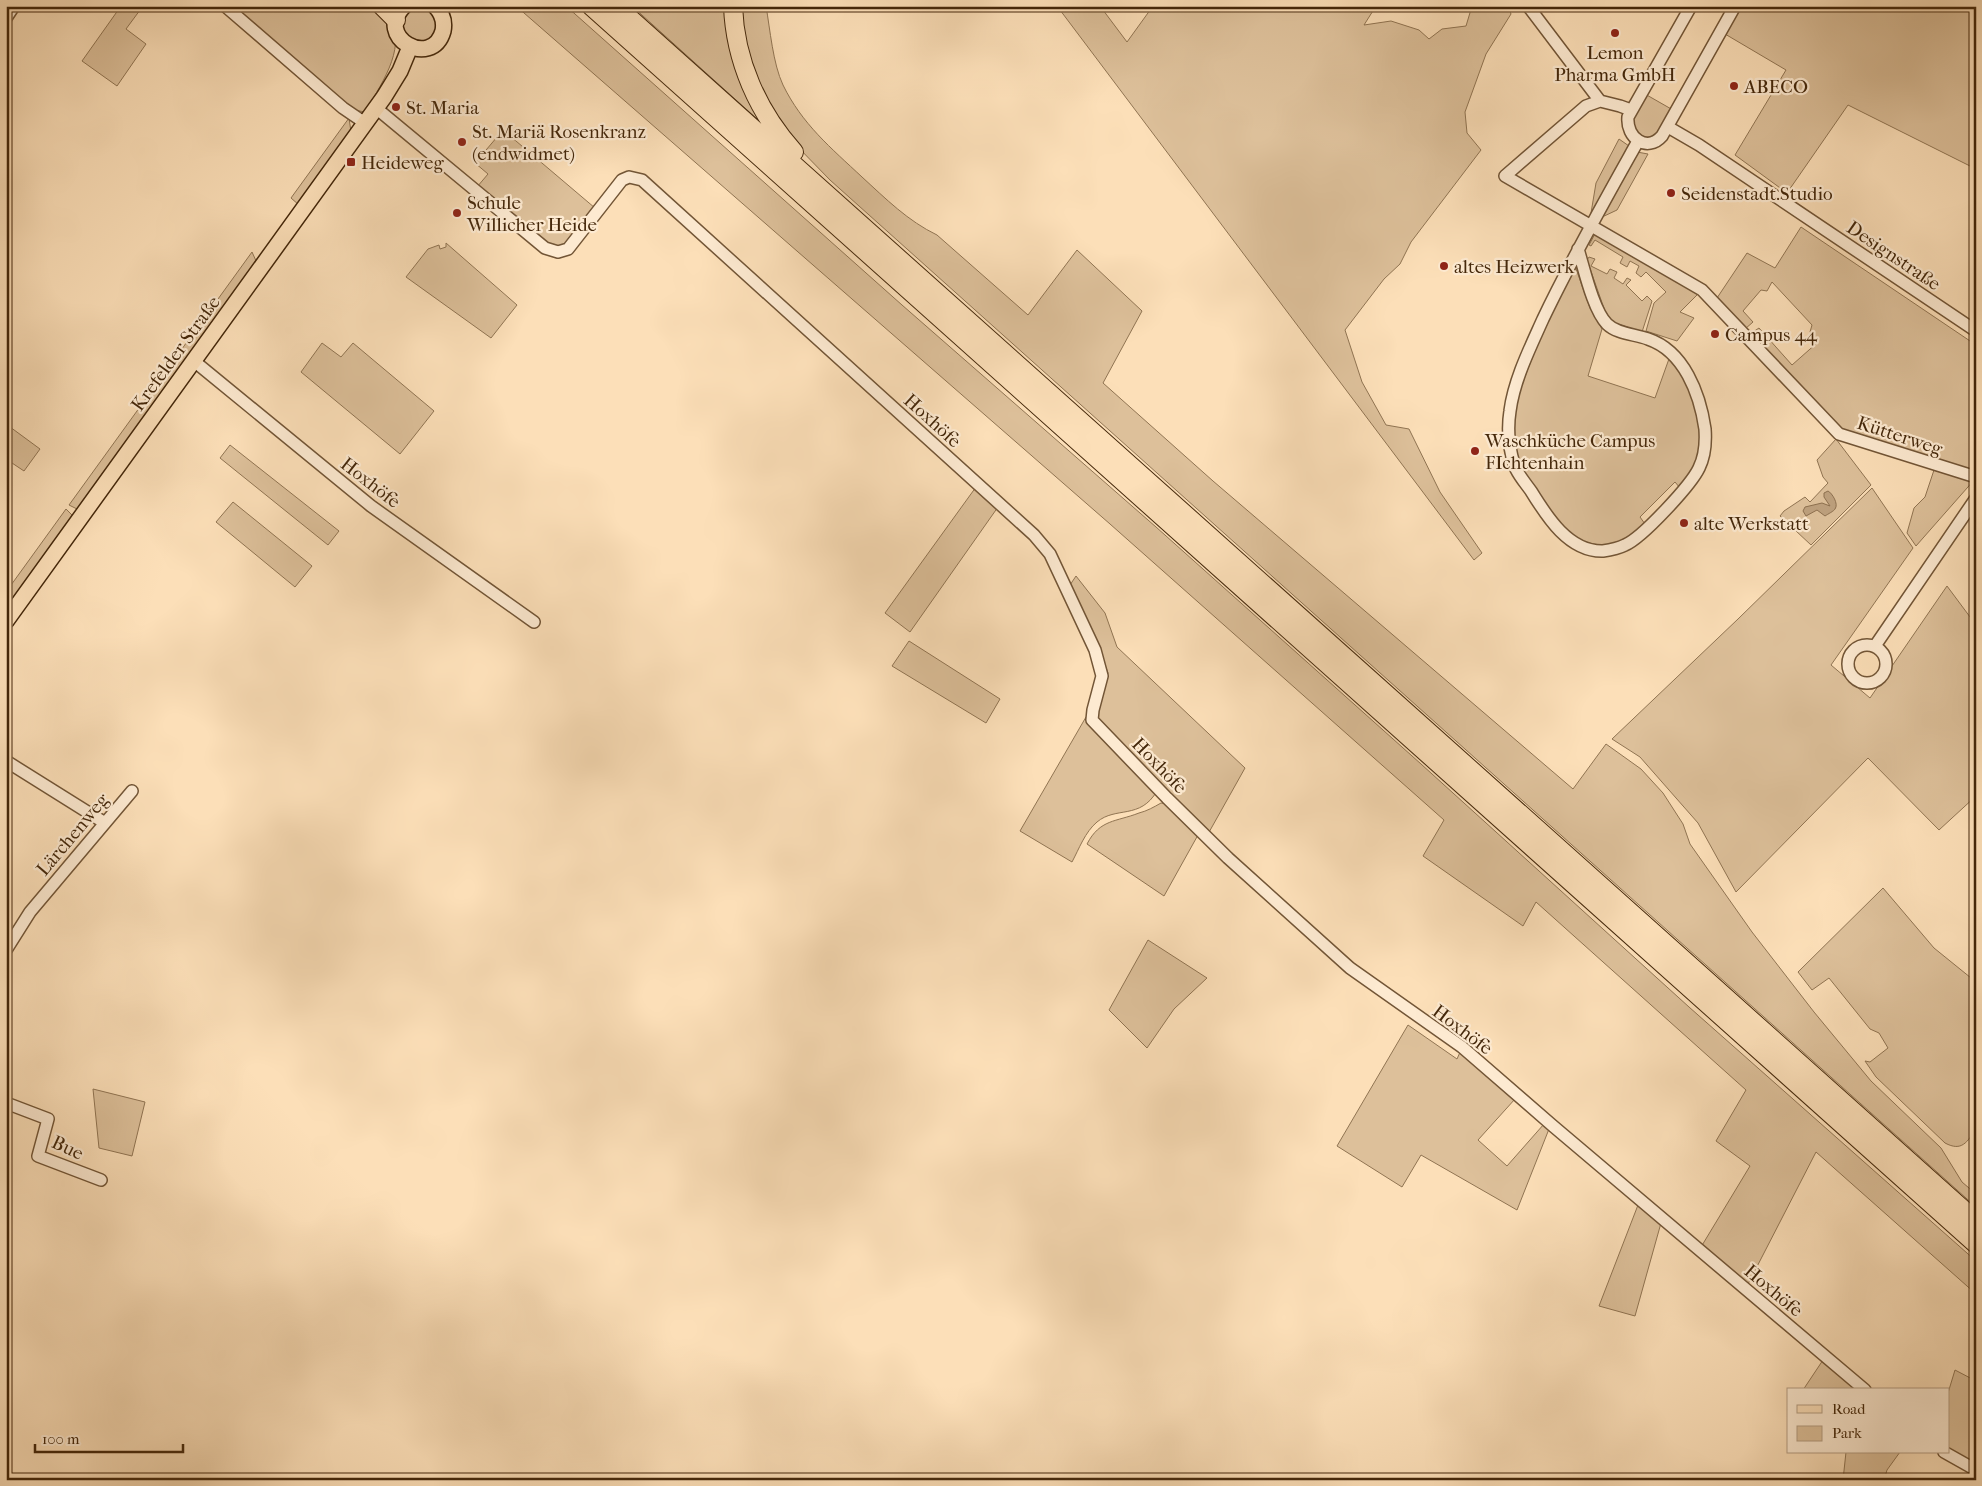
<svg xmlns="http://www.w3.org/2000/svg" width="1982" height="1486" viewBox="0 0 1982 1486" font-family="'IM FELL French Canon',serif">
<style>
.green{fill:#ddc09a;stroke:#907452}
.water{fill:#bda07d;stroke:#8d704f}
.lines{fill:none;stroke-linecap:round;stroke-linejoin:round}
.minor-casing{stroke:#725536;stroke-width:14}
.major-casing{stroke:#44270a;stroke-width:18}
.highway-casing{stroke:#44270a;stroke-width:20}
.minor{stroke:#fdead1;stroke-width:11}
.major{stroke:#fcdfb8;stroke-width:15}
.highway{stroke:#fcdfb8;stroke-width:18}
.poi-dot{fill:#8f2418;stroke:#fdead1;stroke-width:2}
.labels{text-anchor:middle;stroke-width:4.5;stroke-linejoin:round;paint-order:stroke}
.poi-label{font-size:19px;fill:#44270a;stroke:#fdead1;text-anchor:start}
.street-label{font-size:19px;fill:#44270a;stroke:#fdead1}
</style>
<rect width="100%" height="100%" fill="#fcdfb8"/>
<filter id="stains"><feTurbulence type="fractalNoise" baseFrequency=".004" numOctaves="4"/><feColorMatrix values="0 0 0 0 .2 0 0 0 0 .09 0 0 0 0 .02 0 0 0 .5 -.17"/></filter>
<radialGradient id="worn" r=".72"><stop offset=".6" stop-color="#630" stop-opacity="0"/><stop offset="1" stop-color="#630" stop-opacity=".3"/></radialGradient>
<!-- green -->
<path class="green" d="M121 6H143L126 29 146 44 117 86 82 61Z
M233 6H371C377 11 386 16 390 21 408 48 378 89 365 112L354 110Z
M516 6H566L902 305 1156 527 1421 764 1689 1007 1976 1261V1294L1816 1152 1747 1286 1701 1247 1750 1166 1716 1141 1746 1090 1536 902 1523 926 1423 856 1444 820 1110 524Z
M632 6H730L767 128Z
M739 6H766C770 29 773 64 783 85 802 124 831 148 862 177 886 199 908 221 937 235L1028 315 1077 250 1142 311 1103 383 1213 481 1573 789 1606 744 1641 769 1663 793 1683 824 1690 844 1752 932 1814 1012 1871 1081 1941 1148 1962 1182 1976 1194V1207L830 180 792 141 768 106 744 45Z
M1057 6H1100L1127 42 1153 6H1376L1364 25 1391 21 1419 30 1429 39 1442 29 1466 26 1472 6H1508L1511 14 1486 54 1465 112 1467 133 1481 150 1411 242 1400 264 1384 279 1345 330 1362 382 1386 425 1409 429 1440 492 1482 553 1474 560Z
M1741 6H1976V169L1848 105 1787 193 1735 155 1786 70 1725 34Z
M402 25a17 17 0 1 1 34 0a17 17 0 1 1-34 0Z
M1645 94 1673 110C1664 125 1656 146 1636 133L1632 119Z
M349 118 351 132 299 205 291 198Z
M503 130 595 208 564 245 556 248 544 243 477 187 488 174 475 163Z
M1619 139 1629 146 1627 153 1593 214 1591 213 1596 183Z
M1637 152 1648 154 1617 210 1600 218Z
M1801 227 1976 345V473L1841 432 1750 334 1759 328 1792 365 1818 342 1810 332 1812 325 1772 282 1767 291 1761 290 1743 311 1753 322 1745 329 1717 298 1747 253 1775 268Z
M1596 232 1700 292 1680 312 1694 318 1677 341 1646 331 1654 303 1666 292 1646 272 1641 277 1636 273 1639 266 1630 261 1627 267 1620 263 1623 257 1595 240 1591 246 1589 245Z
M446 243 517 305 491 338 406 277 428 249 439 245 440 249 446 247Z
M252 252 257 263 79 510 69 505Z
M1589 257 1595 259 1591 266 1607 274 1610 269 1617 272 1614 278 1623 284 1627 278 1631 280 1626 285 1642 301 1647 296 1652 301 1642 332 1615 323 1606 314 1587 260Z
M1575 266 1590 308 1602 329 1588 376 1655 398 1670 356 1685 378 1695 405 1701 438 1699 462 1680 488 1675 482 1640 517 1645 524C1633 534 1622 545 1605 545 1592 545 1580 541 1570 534 1546 518 1512 461 1513 433 1513 405 1523 381 1533 356 1545 324 1559 295 1575 266Z
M322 343 341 357 353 343 434 411 400 454 301 372Z
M6 424 40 449 24 471 6 459Z
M1836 439 1871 485 1811 545 1780 516 1784 511 1805 497 1810 502 1828 483 1823 477 1817 460Z
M230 445 339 531 328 545 220 458Z
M1935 467 1975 479 1916 546 1907 533 1914 508 1925 497Z
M976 487 998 507 910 632 885 613Z
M1872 488 1913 548 1831 665 1870 698 1947 586 1976 625V796L1939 830 1868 758 1736 892 1698 823 1640 757 1612 739 1738 619Z
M233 502 312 566 295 587 216 522Z
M66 509 74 517 6 611V592Z
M1076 576 1105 613 1117 647 1245 768 1208 834 1095 715 1108 673 1093 633 1070 585Z
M909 641 1000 699 986 723 892 666Z
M1086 717 1157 791C1140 820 1116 806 1097 822 1085 832 1079 849 1072 862L1020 831Z
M1161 803 1169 804 1198 835 1164 896 1087 844C1100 819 1116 822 1139 813 1147 811 1154 807 1161 803Z
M1883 888 1934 948 1976 982V1129C1967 1142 1962 1152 1945 1143L1876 1077 1865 1061 1870 1062 1888 1048 1879 1033 1870 1029 1829 978 1812 990 1798 972Z
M1148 940 1207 978 1174 1009 1147 1048 1109 1010Z
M1408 1025 1457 1059 1461 1050 1515 1099 1478 1140 1507 1166 1544 1124 1549 1129 1517 1210 1421 1155 1402 1187 1337 1146Z
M93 1089 145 1102 132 1156 99 1148Z
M1638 1205 1661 1223 1635 1316 1599 1306Z
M1823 1360 1858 1390H1803Z
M1955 1370 1976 1381V1466L1948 1451V1393Z
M1846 1452H1900L1887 1470 1884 1480H1843Z"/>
<!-- water -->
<path class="water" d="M1828 491C1832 493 1839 504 1835 509 1834 511 1828 514 1825 516L1817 510 1806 516 1803 511 1805 507 1822 503 1830 506 1824 497V493Z"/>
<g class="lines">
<!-- minor casing -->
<g class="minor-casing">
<path id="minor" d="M225 6 343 108 365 123
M1528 6 1600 101 1620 106 1631 110
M1691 6 1628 117C1626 138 1647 153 1662 136L1735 6
M6 18 14 6
M1600 101 1586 106 1505 176 1702 290 1839 434 1976 477
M376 108 545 248 558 252 568 249 622 180 629 177 642 180 1034 535 1050 554 1095 650 1102 676 1093 710 1092 720 1167 798 1228 858 1350 968 1462 1047 1553 1126 1865 1390
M1668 127 1699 145 1976 331
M1578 249C1584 268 1593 310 1607 324 1617 334 1635 334 1648 339 1684 351 1700 394 1705 429 1706 443 1705 456 1699 468 1691 485 1642 538 1625 545 1619 548 1610 550 1603 551 1569 552 1547 517 1531 491 1526 484 1520 477 1516 469 1509 452 1507 430 1510 411 1514 380 1530 348 1543 319 1572 258 1605 200 1638 141
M194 361 371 506 534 622
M1848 664a19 19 0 1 1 38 0a19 19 0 1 1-38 0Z
M1875 646 1976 498
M6 761 105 823
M6 950 30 912 132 791
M6 1103 48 1119 38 1156 101 1180
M1944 1452 1976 1470"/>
</g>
<!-- major casing -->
<g class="major-casing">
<path id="major" d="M404 6C373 37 432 70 443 31 445 21 442 13 435 6
M6 621 384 97 400 71 410 47"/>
</g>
<!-- highway casing -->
<g class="highway-casing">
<path id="highway" d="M382 6 396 20
M591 6 1976 1244
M616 6 1976 1221
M733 6C735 61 758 112 794 152"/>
</g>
<!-- minor -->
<use href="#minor" class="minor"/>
<!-- major -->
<use href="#major" class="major"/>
<!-- highway -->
<use href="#highway" class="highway"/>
</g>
<!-- markers -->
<g class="poi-dot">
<circle cx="1615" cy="33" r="5"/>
<circle cx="1734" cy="86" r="5"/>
<circle cx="396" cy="107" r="5"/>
<circle cx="462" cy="142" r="5"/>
<rect x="346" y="157" width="10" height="10" rx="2.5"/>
<circle cx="1671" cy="193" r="5"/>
<circle cx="457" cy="213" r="5"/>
<circle cx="1444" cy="266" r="5"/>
<circle cx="1715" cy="334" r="5"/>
<circle cx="1475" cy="451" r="5"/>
<circle cx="1684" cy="523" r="5"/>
</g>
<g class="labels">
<!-- poi labels -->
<g class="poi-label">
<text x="1615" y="59" text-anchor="middle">Lemon<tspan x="1615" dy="22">Pharma GmbH</tspan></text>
<text x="1744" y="93">ABECO</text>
<text x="406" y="114">St. Maria</text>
<text x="472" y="138">St. Mariä Rosenkranz<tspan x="472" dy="22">(endwidmet)</tspan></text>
<text x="361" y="169">Heideweg</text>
<text x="1681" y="200">Seidenstadt.Studio</text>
<text x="467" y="209">Schule<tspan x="467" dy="22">Willicher Heide</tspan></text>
<text x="1454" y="273">altes Heizwerk</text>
<text x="1725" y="341">Campus 44</text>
<text x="1485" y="447">Waschküche Campus<tspan x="1485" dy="22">FIchtenhain</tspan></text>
<text x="1694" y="530">alte Werkstatt</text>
</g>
<!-- street labels -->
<g class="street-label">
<text transform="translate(1894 255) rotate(34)" y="7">Designstraße</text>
<text transform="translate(175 353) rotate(-54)" y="7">Krefelder Straße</text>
<text transform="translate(933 420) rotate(42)" y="7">Hoxhöfe</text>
<text transform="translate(1900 435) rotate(18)" y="7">Kütterweg</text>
<text transform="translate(371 482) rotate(38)" y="7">Hoxhöfe</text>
<text transform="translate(1160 765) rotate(46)" y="7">Hoxhöfe</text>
<text transform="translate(72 834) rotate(-50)" y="7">Lärchenweg</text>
<text transform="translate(1463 1029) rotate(37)" y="7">Hoxhöfe</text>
<text transform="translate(68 1147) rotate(25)" y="7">Bue</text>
<text transform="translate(1774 1290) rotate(40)" y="7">Hoxhöfe</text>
</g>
</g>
<!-- margin -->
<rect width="1982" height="1486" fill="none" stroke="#fcdfb8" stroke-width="25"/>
<rect x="8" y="8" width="1967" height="1471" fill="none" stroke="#44270a" stroke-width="2.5"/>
<rect x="12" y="12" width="1957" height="1461" fill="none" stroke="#44270a"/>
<!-- legend -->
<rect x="1787" y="1388" width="162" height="65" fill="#fdead1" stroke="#b39c81"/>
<rect x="1797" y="1405" width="25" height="8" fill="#fcdfb8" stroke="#b39c81"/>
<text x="1832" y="1414" font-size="15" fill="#44270a">Road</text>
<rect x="1797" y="1426" width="25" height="15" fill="#ddc09a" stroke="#b39c81"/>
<text x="1832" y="1438" font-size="15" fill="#44270a">Park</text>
<!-- scale -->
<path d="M35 1444v8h148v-8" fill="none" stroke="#44270a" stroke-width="2.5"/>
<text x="42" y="1444" font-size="15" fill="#44270a" stroke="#fdead1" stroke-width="4" paint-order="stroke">100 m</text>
<rect width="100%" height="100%" filter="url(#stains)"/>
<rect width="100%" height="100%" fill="url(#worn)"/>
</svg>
